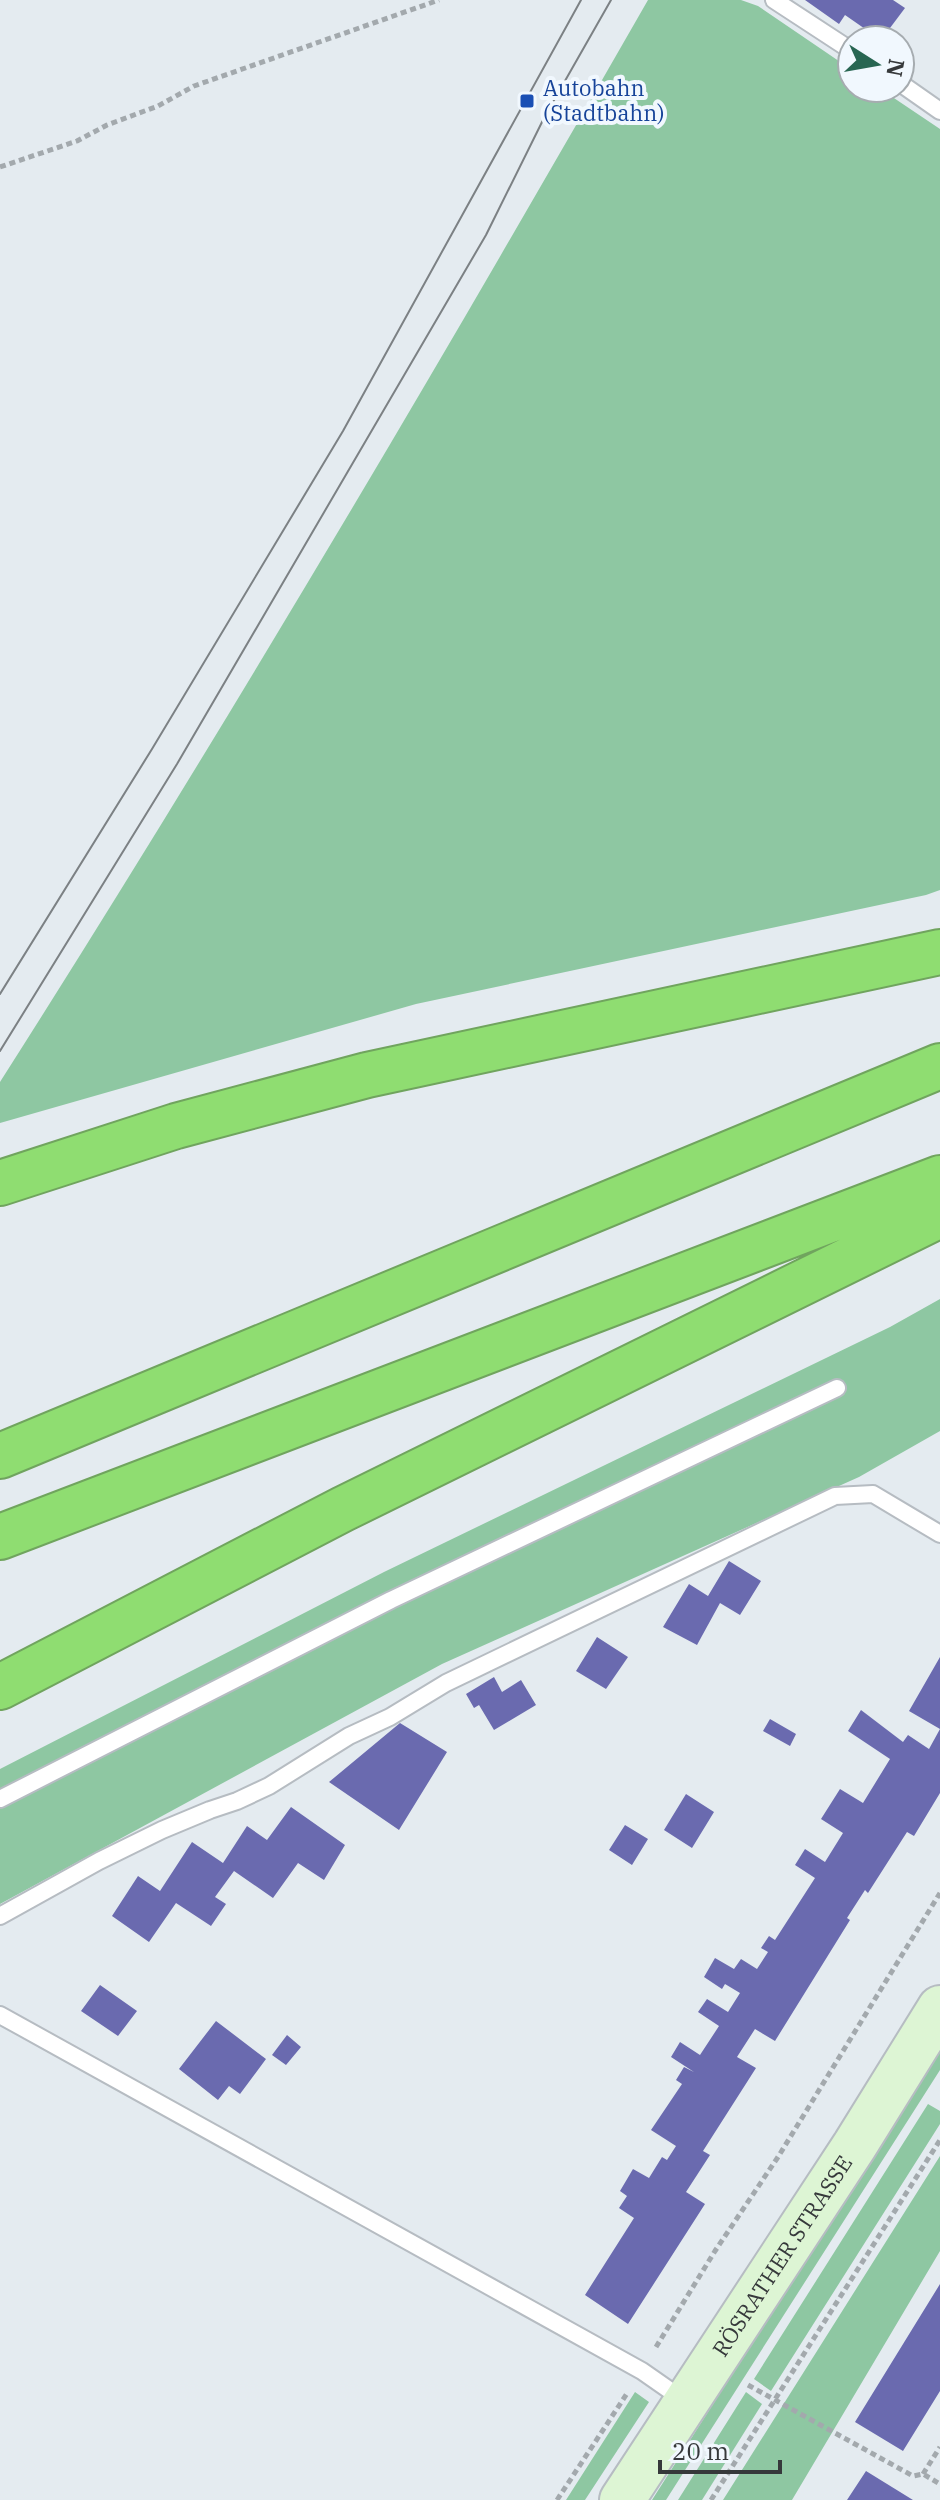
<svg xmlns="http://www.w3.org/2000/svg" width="940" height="2500" viewBox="0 0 940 2500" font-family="'IBM Plex Serif',serif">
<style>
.green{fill:#8ec7a2}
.building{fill:#6a6aaf}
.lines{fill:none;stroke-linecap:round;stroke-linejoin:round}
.service-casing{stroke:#b6bcc2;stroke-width:20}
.secondary-casing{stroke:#b6bcc2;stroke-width:48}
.motorway-casing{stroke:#70a45e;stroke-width:48}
.path{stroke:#a3a9ad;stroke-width:5;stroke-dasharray:6 4;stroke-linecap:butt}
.service{stroke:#fff;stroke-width:16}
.secondary{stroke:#ddf5d4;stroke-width:44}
.motorway{stroke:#8fdd71;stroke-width:44}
.tram{stroke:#7c8184;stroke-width:2}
.transit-dot{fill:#1a4fb4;stroke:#f1f8fe;stroke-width:3}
.labels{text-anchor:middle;stroke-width:8;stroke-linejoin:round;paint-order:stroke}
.transit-label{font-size:22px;fill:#164399;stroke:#f1f8fe;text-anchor:start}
.street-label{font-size:22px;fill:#36393b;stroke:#f1f8fe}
</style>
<rect width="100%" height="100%" fill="#e4ebf0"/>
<!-- green -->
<path class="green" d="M648 0H741L758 6 852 70V88H879L940 129V890L926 895 416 1004 0 1123V1082C226 727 439 365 648 0Z
M940 1299V1431L859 1477 442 1664 0 1904V1769L384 1572 890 1327Z
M940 2047V2070L666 2500H652Z
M928 2104 940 2111V2124L771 2391 754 2379Z
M940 2156V2251L792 2500H723Z
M635 2392 649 2402 585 2500H566Z
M746 2392 762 2404 702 2500H678Z"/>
<!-- building -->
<path class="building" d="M805 0H893L905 8 881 40 845 15 839 24Z
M729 1561 761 1581 740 1615 720 1603 697 1645 663 1627 689 1584 708 1596Z
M597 1637 628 1657 606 1689 576 1671Z
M940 1657V1729L909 1711Z
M494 1677 502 1692 521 1680 536 1705 494 1730 479 1705 474 1708 466 1694Z
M861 1710 903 1742 908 1735 929 1749 940 1729V1793L914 1836 907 1832 868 1893 865 1890 847 1918 850 1920 775 2041 755 2029 737 2057 756 2068 703 2151 710 2155 686 2192 705 2204 628 2324 585 2295 634 2218 619 2208 627 2196 620 2191 633 2169 649 2178 662 2157 667 2160 676 2146 651 2130 682 2084 676 2080 684 2067 694 2072 671 2057 680 2042 700 2055 719 2026 698 2012 707 1999 728 2012 740 1993 725 1984 722 1989 704 1977 715 1958 734 1969 741 1959 757 1969 768 1952 761 1948 769 1936 775 1940 815 1878 795 1865 805 1849 825 1862 843 1833 821 1819 840 1789 863 1803 890 1759 848 1731Z
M770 1719 796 1734 790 1746 763 1731Z
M400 1723 447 1752 399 1830 329 1782Z
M686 1794 714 1812 692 1848 664 1830Z
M291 1807 345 1845 324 1880 298 1863 273 1898 234 1871 215 1897 226 1904 211 1926 176 1903 149 1942 112 1916 138 1876 160 1891 192 1842 223 1863 247 1826 267 1840Z
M625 1825 648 1839 632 1865 609 1850Z
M100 1985 137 2011 118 2036 81 2011Z
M216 2021 266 2059 240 2094 229 2086 218 2100 179 2069Z
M287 2035 301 2047 286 2065 272 2055Z
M940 2284V2391L903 2451 855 2422Z
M866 2471 913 2500H847Z"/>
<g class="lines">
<!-- service casing -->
<g class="service-casing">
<path id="service" d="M774 0 852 51
M900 83 940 111
M0 1799 391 1600 837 1388
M0 1916 99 1861 162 1830 210 1810 237 1801 269 1786 349 1736 390 1717 446 1683 835 1496 873 1494 940 1534
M0 2015 642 2371 685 2401"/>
</g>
<!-- secondary casing -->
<g class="secondary-casing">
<g id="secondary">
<path id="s1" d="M622 2500 855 2145 940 2008"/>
</g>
</g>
<!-- motorway casing -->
<g class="motorway-casing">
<path id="motorway" d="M0 1183 176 1126 367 1075 940 952
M0 1456 940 1066
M0 1537 940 1178
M0 1687 343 1509 940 1215"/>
</g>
<!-- path -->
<path class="path" d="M0 167 77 141 107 125 158 106 194 86 439 0
M656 2347 715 2251 778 2157 940 1893
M748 2385 913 2476 923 2474 940 2484
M923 2474 940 2447
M557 2500 628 2392
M711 2500 940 2140"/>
<!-- service -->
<use href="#service" class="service"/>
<!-- secondary -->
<use href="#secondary" class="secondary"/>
<!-- motorway -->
<use href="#motorway" class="motorway"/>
<!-- tram -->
<path class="tram" d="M0 994 152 749 343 431 581 0
M0 1051 177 764 486 235 545 116 611 0"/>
</g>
<!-- markers -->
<rect class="transit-dot" x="519" y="93" width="16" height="16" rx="4"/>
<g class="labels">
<!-- transit labels -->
<g class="transit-label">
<text x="543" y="96">Autobahn<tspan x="543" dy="25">(Stadtbahn)</tspan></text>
</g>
<!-- street labels -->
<g class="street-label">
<text dy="8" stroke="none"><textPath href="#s1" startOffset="292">RÖSRATHER STRASSE</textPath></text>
</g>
</g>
<!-- north arrow -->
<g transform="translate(876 64) rotate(101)"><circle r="38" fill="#f1f8fe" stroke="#a6acb0" stroke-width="2"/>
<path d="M0-6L14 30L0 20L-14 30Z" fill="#286652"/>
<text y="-12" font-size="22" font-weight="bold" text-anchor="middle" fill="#36393b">N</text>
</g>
<!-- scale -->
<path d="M660 2460v12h120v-12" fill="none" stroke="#36393b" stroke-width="4"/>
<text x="672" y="2460" font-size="24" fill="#36393b" stroke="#f1f8fe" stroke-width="6" paint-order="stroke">20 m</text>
</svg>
